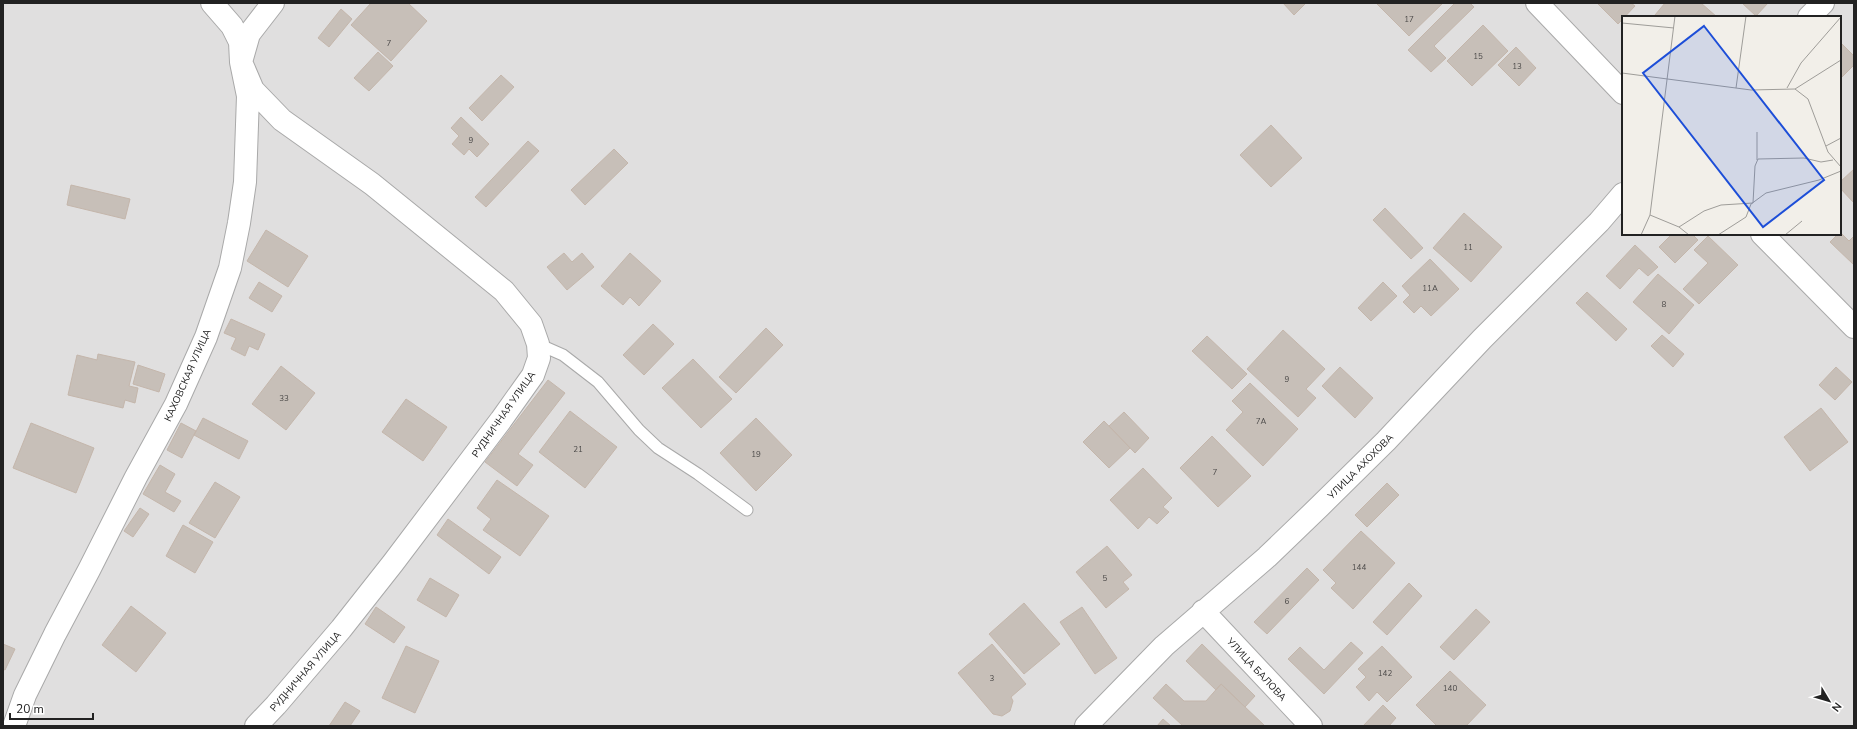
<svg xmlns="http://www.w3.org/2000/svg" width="1857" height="729" viewBox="0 0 1857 729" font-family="'Nunito Sans',sans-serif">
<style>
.residential{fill:#e0dfdf;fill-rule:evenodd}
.building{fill:#c7bfb8;stroke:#c4b6ab}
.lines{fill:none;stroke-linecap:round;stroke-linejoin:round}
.lane-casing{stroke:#a9a9a9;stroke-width:13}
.street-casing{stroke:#a9a9a9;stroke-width:24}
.lane{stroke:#fff;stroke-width:11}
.street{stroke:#fff;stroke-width:22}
.labels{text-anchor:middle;stroke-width:3;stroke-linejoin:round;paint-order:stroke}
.number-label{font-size:8px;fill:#4b4948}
.street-label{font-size:10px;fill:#222;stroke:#fff}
.inset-road{fill:none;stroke:#9f9d99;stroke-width:1}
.view{fill:#1d4ed8;fill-opacity:0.15;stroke:#1d4ed8;stroke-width:2}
.inset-edge{fill:none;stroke:#222;stroke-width:2}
</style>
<rect width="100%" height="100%" fill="#f2efe9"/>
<!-- residential -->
<path class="residential" d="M3 3H1854V726H3ZM1623 17H1840V234H1623Z"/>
<!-- building -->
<path class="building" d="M371 3H408L427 21 391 61 351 25Z
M1283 3H1306L1294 15Z
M1376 3H1443L1409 36Z
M1455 3H1470L1474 7 1434 46 1446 58 1431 72 1408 50Z
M1597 3H1631L1635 6 1618 24Z
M1665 3H1701L1717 17H1656L1655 15Z
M1742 3H1768L1756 16Z
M341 9 352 19 329 47 318 38Z
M1483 25 1508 51 1472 86 1447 61Z
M1840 42 1854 56V65L1840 79Z
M1516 47 1536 68 1519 86 1498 65Z
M378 52 393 66 369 91 354 78Z
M501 75 514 87 482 121 469 108Z
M461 117 489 144 477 157 469 149 464 155 452 144 459 136 451 128Z
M1271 125 1302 158 1271 187 1240 155Z
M528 141 539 151 486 207 475 197Z
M614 149 628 163 585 205 571 190Z
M1854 169V203L1840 188V182Z
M71 185 130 199 125 219 67 205Z
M1385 208 1423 248 1411 259 1373 220Z
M1464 213 1502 247 1471 282 1433 248Z
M266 230 308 256 288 287 247 261Z
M1840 232 1849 241 1854 236V265L1830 242Z
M1672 234H1692L1698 240 1675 263 1659 247Z
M1708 236 1738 265 1699 304 1683 289 1708 263 1694 250Z
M1635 245 1658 267 1648 276 1639 268 1620 289 1606 276Z
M564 253 572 262 582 253 594 267 567 290 547 267Z
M630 253 661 281 639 306 630 297 623 305 601 286Z
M1430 259 1459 289 1431 316 1421 306 1414 313 1403 302 1410 295 1402 286Z
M1658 274 1694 305 1669 334 1633 302Z
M259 282 282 296 272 312 249 298Z
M1383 282 1397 296 1371 321 1358 308Z
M1587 292 1627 329 1616 341 1576 303Z
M231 319 265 334 258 350 249 346 245 356 231 349 236 338 224 333Z
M653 324 674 344 644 375 623 355Z
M766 328 783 345 736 393 719 377Z
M1283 330 1325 369 1306 389 1316 398 1298 417 1247 369Z
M1662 335 1684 354 1673 367 1651 346Z
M1207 336 1247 374 1232 389 1192 351Z
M98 354 135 362 129 386 138 388 135 403 125 400 123 408 68 395 77 355 97 360Z
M693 359 732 399 701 428 662 388Z
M138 365 165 374 159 392 133 384Z
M281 366 315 393 286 430 252 404Z
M1340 367 1373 398 1355 418 1322 386Z
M1836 367 1852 382 1835 400 1819 385Z
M548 380 565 393 518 454 533 465 517 486 485 462Z
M1250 383 1298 429 1263 466 1226 430 1243 412 1232 401Z
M406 399 447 427 423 461 382 432Z
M1821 408 1848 442 1810 471 1784 437Z
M570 411 617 447 585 488 539 452Z
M1124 412 1149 438 1135 453 1109 426Z
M203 418 248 441 239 459 194 435Z
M756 418 792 455 756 491 720 453Z
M1104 421 1130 448 1109 468 1083 442Z
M31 423 94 448 76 493 13 468Z
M181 423 196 431 182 458 167 450Z
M1212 436 1251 476 1218 507 1180 468Z
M160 465 175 474 165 492 181 501 174 512 143 494Z
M1143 468 1172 498 1163 507 1169 512 1157 524 1149 517 1138 529 1110 500Z
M497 480 549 516 520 556 483 530 491 519 477 508Z
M215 482 240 497 215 538 189 523Z
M1387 483 1399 495 1367 527 1355 515Z
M140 508 149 514 133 537 124 531Z
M448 519 501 557 489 574 437 535Z
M183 525 213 542 195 573 166 556Z
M1361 531 1395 563 1353 609 1331 588 1336 583 1323 570Z
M1107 546 1132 575 1123 582 1129 589 1106 608 1076 572Z
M1307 568 1319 580 1267 634 1254 622Z
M430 578 459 595 446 617 417 600Z
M1409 583 1422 596 1387 635 1373 622Z
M1024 603 1060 644 1024 674 989 634Z
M131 606 166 633 136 672 102 645Z
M376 607 405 627 394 643 365 624Z
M1082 607 1117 658 1095 674 1060 622Z
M1476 609 1490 622 1454 660 1440 647Z
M1351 642 1363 653 1324 694 1288 659 1300 647 1324 670Z
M3 644 15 649 5 670 3 669Z
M992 644 1026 684 1011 697 1013 701 1010 711 1002 716 993 714 958 673Z
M1202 644 1255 696 1245 707 1221 684 1216 690 1186 661Z
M406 646 439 661 415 713 382 698Z
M1382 646 1412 677 1387 702 1377 692 1369 701 1356 687 1366 677 1358 669Z
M1450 671 1486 705 1466 726H1437L1416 705Z
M1166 684 1184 701H1206L1221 684 1265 726H1183L1153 698Z
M345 702 360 711 350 726H329Z
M1383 705 1396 718 1389 726H1363Z
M1163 719 1171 726H1157Z"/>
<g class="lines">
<!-- lane casing -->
<g class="lane-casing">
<path id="lane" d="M538 344 563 355 598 382 639 430 658 448 698 474 747 510"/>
</g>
<!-- street casing -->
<g class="street-casing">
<path id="street" d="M1537 3 1623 93
M1809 17 1823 3
M1762 234 1854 327
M1203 611 1311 726
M14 726 25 695 55 634 89 570 136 477 176 404 206 337 230 268 239 223 245 182 248 96 241 62 240 42 232 26 212 3
M256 726 276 705 341 629 393 563 501 420 533 375 539 358 538 344 531 324 504 291 372 184 282 120 253 90 241 62 249 34 273 3
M1086 726 1164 646 1267 557 1320 506 1386 441 1482 339 1599 222 1623 194"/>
</g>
<!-- lane -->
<use href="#lane" class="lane"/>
<!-- street -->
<use href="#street" class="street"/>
</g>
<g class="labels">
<!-- number labels -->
<g class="number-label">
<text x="1409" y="22">17</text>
<text x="389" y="46">7</text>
<text x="1478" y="59">15</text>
<text x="1517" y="69">13</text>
<text x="471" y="143">9</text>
<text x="1468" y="250">11</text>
<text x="1430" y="291">11А</text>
<text x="1664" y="307">8</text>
<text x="1287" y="382">9</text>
<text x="284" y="401">33</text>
<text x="1261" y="424">7А</text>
<text x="578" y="452">21</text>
<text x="756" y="457">19</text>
<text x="1215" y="475">7</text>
<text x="1359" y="570">144</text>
<text x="1105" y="581">5</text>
<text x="1287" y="604">6</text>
<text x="1385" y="676">142</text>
<text x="992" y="681">3</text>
<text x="1450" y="691">140</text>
</g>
<!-- street labels -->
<g class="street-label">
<text transform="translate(187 375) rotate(-66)" y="4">КАХОВСКАЯ УЛИЦА</text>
<text transform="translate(503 414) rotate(-55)" y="4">РУДНИЧНАЯ УЛИЦА</text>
<text transform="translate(1360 466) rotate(-45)" y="4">УЛИЦА АХОХОВА</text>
<text transform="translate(1257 669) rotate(47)" y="4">УЛИЦА БАЛОВА</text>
<text transform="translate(305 671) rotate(-49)" y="4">РУДНИЧНАЯ УЛИЦА</text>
</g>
</g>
<!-- overview -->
<g transform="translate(1622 16)">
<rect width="219" height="219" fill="#f2efe9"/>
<path class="inset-road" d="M0 7 52 12M0 57 129 74 173 73 219 44M114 72 124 0M165 72 179 47 219 1M173 73 186 83 206 136 219 151M204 130 219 122M135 144V116M28 199 57 211M19 219 28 199 53 0M67 219 57 211 82 195 99 189 131 187 133 150 136 143 182 142 199 146 211 144M96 219 124 201 129 188 144 177 197 164 219 155M163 219 180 205"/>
<path class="view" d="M82 10 202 164 141 211 21 57Z"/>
<rect width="219" height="219" class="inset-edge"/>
</g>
<!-- border -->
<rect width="1857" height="729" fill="none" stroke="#222222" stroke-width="8"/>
<!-- north arrow -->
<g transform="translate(1829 701) rotate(128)" stroke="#ffffff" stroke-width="3" paint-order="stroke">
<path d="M0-3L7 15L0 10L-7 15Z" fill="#222222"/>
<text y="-6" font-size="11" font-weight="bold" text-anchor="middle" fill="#222222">N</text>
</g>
<!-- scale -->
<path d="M10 713v6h83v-6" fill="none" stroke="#222222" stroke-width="2"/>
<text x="16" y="713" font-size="12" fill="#222222" stroke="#ffffff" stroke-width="3" paint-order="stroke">20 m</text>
</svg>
